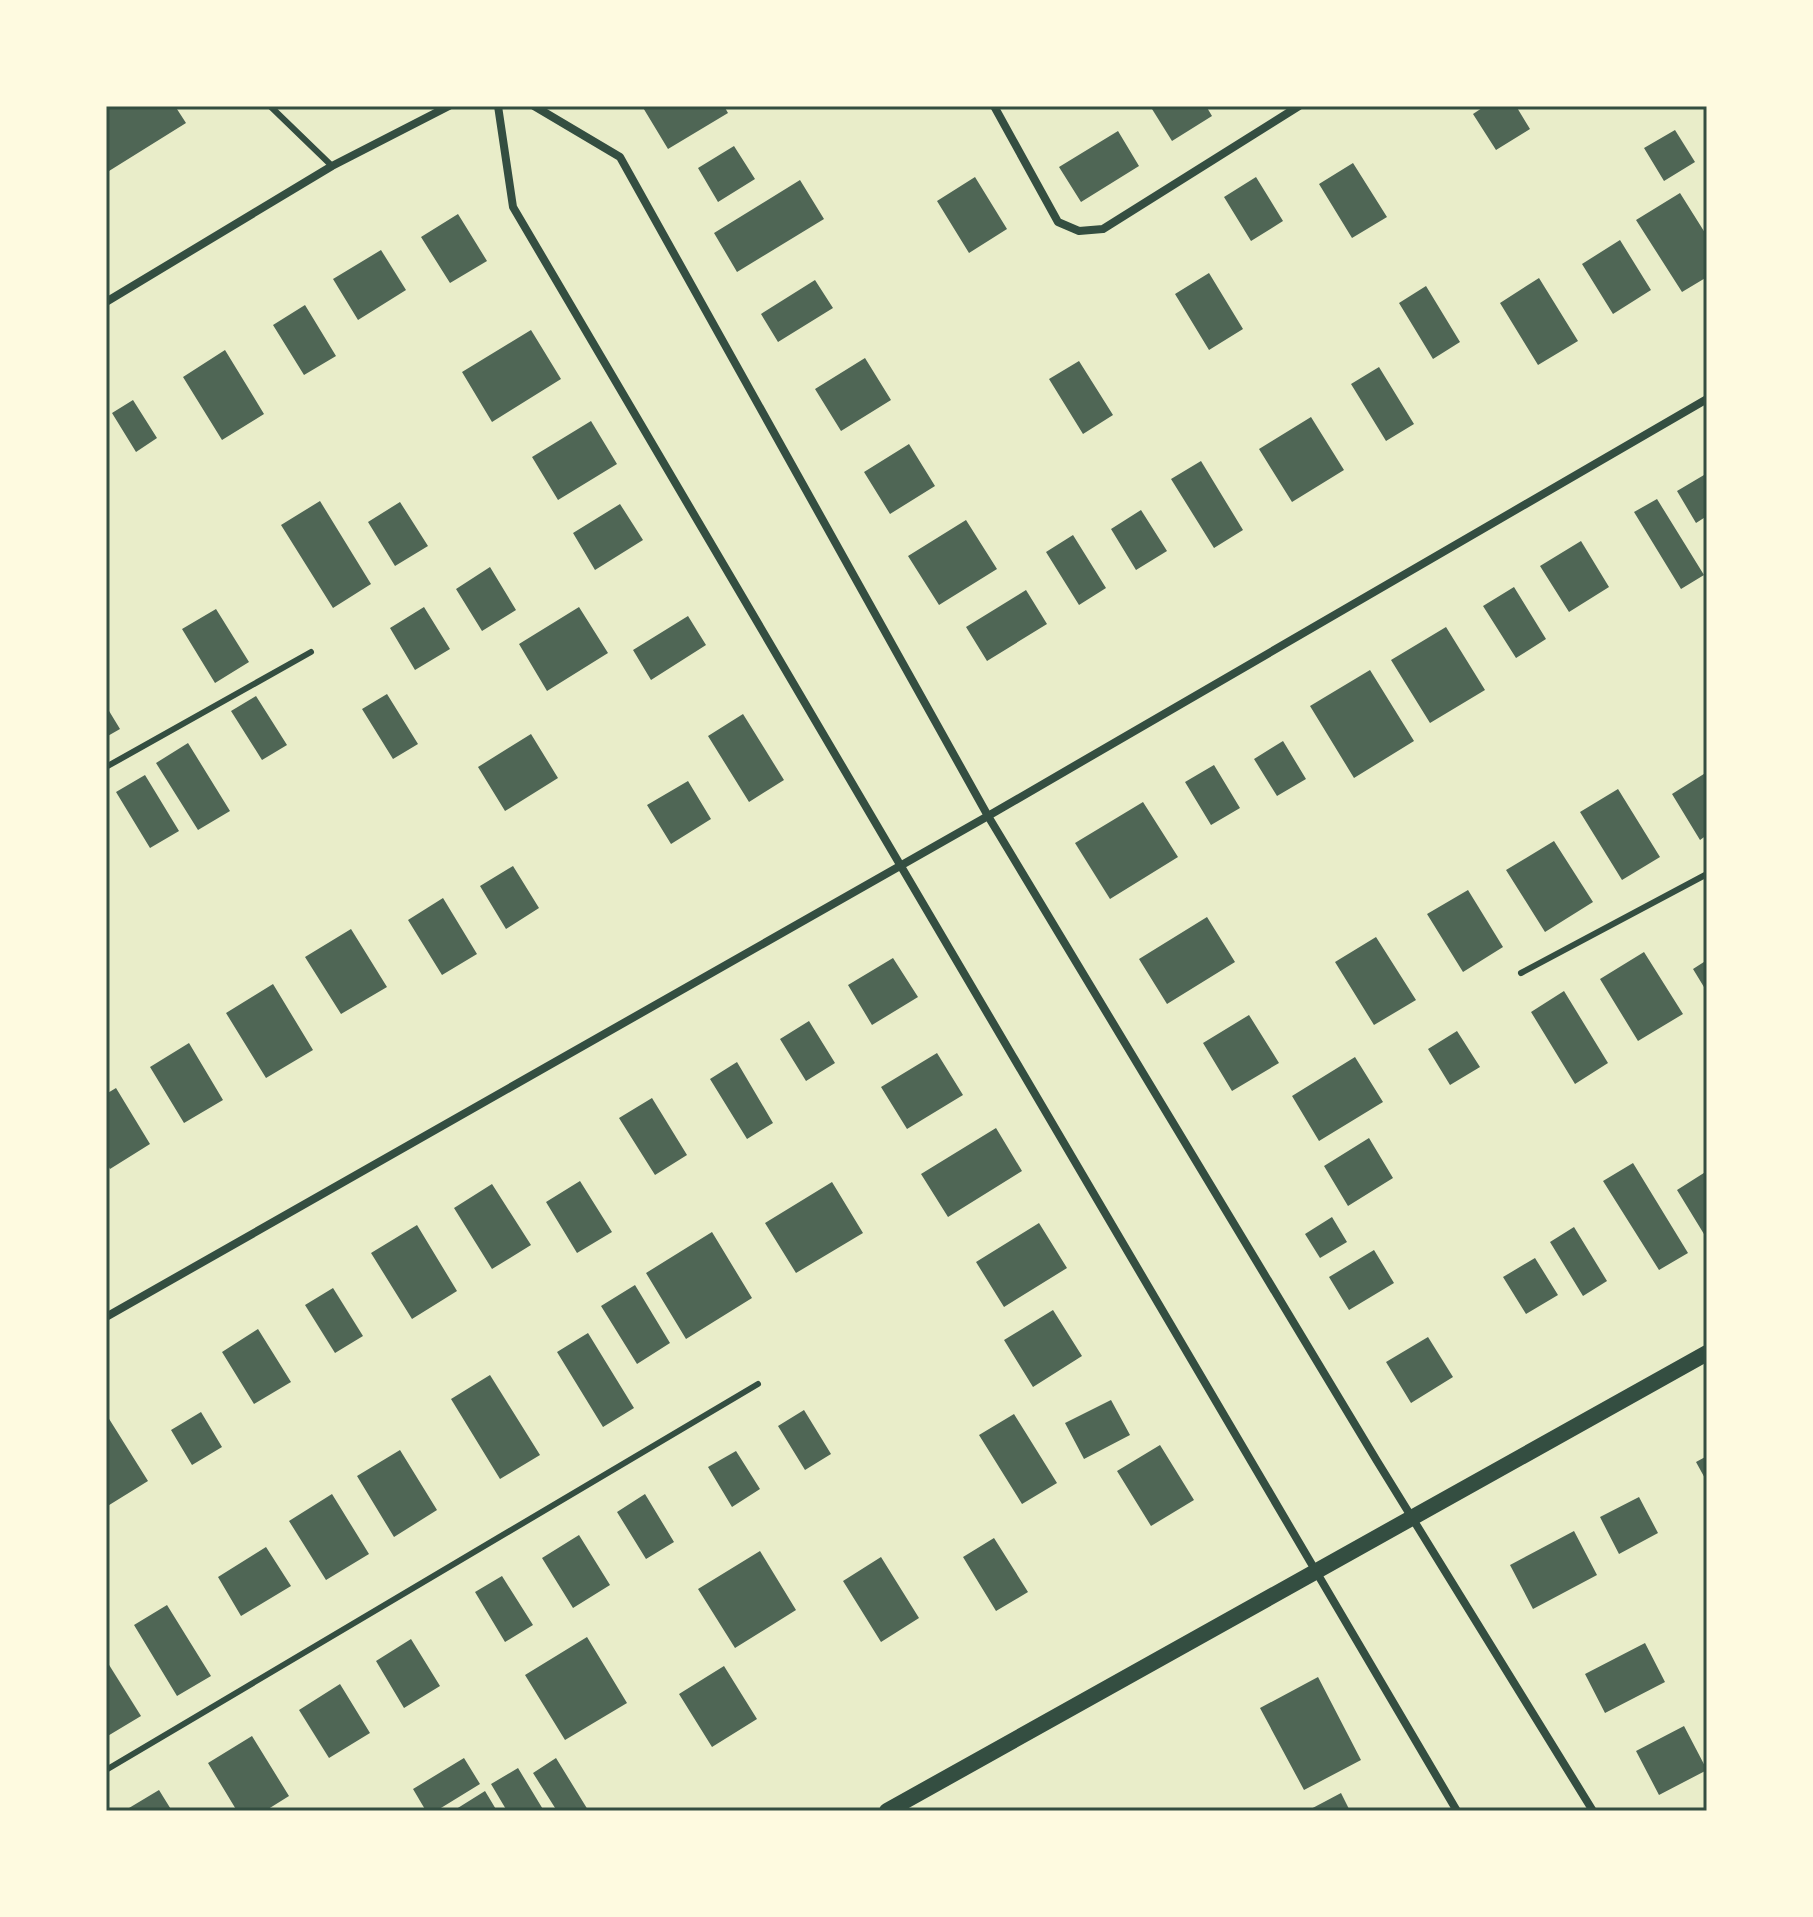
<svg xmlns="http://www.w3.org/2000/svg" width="1813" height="1917" viewBox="0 0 1813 1917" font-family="'Fira Sans Condensed',sans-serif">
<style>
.building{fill:#4f6655}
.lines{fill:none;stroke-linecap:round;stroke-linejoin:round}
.service{stroke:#344e41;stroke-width:6}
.minor{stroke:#344e41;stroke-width:8}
.secondary{stroke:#344e41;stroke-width:16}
.neatline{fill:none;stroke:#344e41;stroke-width:3}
</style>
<rect width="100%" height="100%" fill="#e9edc9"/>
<!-- building -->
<path class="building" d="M106 106H175L186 123 109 171 106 167Z
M642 106H724L728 113 668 149Z
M1158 106H1206L1212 116 1172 141 1152 109Z
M1485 106H1516L1530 129 1496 150 1473 114Z
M1675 130 1695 162 1664 181 1644 148Z
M1118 131 1139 166 1081 202 1059 167Z
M734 146 755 179 718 202 698 168Z
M1353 163 1387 217 1352 238 1319 184Z
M975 177 1007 229 969 253 937 201Z
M1256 177 1283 221 1251 241 1224 197Z
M800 180 824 219 737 272 714 233Z
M1680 193 1707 236V277L1682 292 1636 220Z
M458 214 487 261 450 283 421 237Z
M1620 240 1651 290 1613 314 1582 264Z
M381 250 406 290 358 320 333 279Z
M1209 273 1243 329 1209 350 1175 294Z
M1539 278 1578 341 1538 365 1500 303Z
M815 280 833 308 778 342 761 314Z
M1426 286 1460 342 1433 359 1399 303Z
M305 305 336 356 304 375 273 325Z
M531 330 561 379 492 422 462 372Z
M225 350 264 414 222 440 183 377Z
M865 358 891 400 841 431 815 389Z
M1079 361 1113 415 1083 434 1049 379Z
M1379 367 1414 424 1386 441 1351 384Z
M133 400 157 438 136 452 112 413Z
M1311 417 1344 470 1292 502 1259 449Z
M591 421 617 464 558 500 532 457Z
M909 444 935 486 890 514 864 472Z
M1201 461 1243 530 1214 548 1171 479Z
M1704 475 1707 480V516L1696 523 1677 491Z
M1657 499 1704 575 1681 589 1634 512Z
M320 501 371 584 333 608 281 525Z
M400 502 428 546 395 566 368 522Z
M620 504 643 540 595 570 573 533Z
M1141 510 1167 551 1136 570 1111 529Z
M966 520 997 569 939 605 908 556Z
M1073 535 1106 588 1079 605 1046 552Z
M1581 541 1609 587 1569 612 1540 566Z
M490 567 516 610 482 631 456 589Z
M1514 587 1546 639 1516 658 1483 606Z
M1026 590 1047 624 987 661 966 627Z
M424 607 450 649 415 670 390 628Z
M579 607 608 653 547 691 519 644Z
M216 609 249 662 215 683 182 629Z
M688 616 706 645 651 680 633 650Z
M1446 627 1485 690 1430 723 1391 660Z
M1370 670 1414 741 1354 778 1310 706Z
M387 694 418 744 393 759 362 709Z
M256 696 287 745 262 760 231 711Z
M106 706 120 729 106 737Z
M743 714 784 780 749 802 708 736Z
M531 734 558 778 505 811 478 767Z
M1283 741 1306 779 1277 796 1254 759Z
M188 743 230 811 198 830 156 763Z
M1214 765 1240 808 1211 825 1185 782Z
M1707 772V835L1700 840 1672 794Z
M145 775 179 831 150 848 116 792Z
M688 781 711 819 671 844 647 805Z
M1618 789 1660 857 1622 880 1580 812Z
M1143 802 1178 857 1110 899 1075 843Z
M1554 841 1593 902 1545 932 1506 870Z
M513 866 539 908 506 929 480 886Z
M1468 890 1503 947 1463 972 1427 914Z
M443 898 477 954 442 975 408 920Z
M1207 917 1235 962 1167 1004 1139 959Z
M351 929 387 987 341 1014 305 957Z
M1376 937 1416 1000 1374 1025 1335 962Z
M1644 952 1683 1014 1638 1041 1600 979Z
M893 958 918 997 872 1025 848 985Z
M1707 960V992L1693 969Z
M273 984 313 1050 266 1078 226 1013Z
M1564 991 1608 1063 1575 1084 1531 1012Z
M1249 1015 1279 1063 1232 1091 1203 1043Z
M809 1021 835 1063 806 1081 780 1039Z
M1457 1031 1480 1067 1450 1085 1428 1049Z
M189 1043 223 1100 184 1123 150 1067Z
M937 1053 963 1095 907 1129 881 1087Z
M1355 1057 1383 1102 1319 1141 1292 1096Z
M737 1062 773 1123 747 1139 710 1079Z
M116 1088 150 1144 110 1169 106 1162V1094Z
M652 1098 687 1155 655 1175 619 1118Z
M996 1128 1022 1171 948 1217 921 1174Z
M1369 1138 1393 1178 1348 1206 1324 1166Z
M1633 1163 1688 1253 1659 1270 1603 1181Z
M1707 1171V1239L1677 1190Z
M580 1181 612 1232 577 1253 546 1202Z
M832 1182 863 1233 796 1273 765 1223Z
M492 1184 531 1245 492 1269 454 1208Z
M1332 1217 1347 1242 1320 1258 1305 1234Z
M1039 1223 1067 1268 1004 1307 976 1262Z
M417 1225 457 1291 412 1319 371 1253Z
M1574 1227 1607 1281 1583 1296 1550 1242Z
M712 1232 752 1298 686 1339 646 1273Z
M1374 1250 1394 1283 1349 1310 1329 1277Z
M1535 1258 1558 1295 1526 1314 1503 1277Z
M635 1285 670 1343 637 1364 601 1306Z
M333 1288 363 1336 335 1353 305 1305Z
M1053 1310 1082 1356 1033 1387 1004 1340Z
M258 1329 291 1382 254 1404 222 1352Z
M588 1333 634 1408 603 1427 557 1352Z
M1428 1337 1453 1377 1411 1403 1386 1362Z
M490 1375 540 1455 500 1479 451 1399Z
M1111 1400 1130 1435 1084 1459 1065 1423Z
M804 1410 831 1454 805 1470 778 1426Z
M201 1412 222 1447 192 1465 171 1430Z
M106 1414 148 1481 106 1507Z
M1014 1414 1057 1483 1022 1504 979 1435Z
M1160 1445 1194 1500 1151 1526 1117 1471Z
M400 1450 437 1510 394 1537 357 1476Z
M736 1451 760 1489 732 1507 708 1467Z
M1707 1456V1482L1696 1462Z
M332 1494 369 1554 326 1580 289 1521Z
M645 1494 674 1542 646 1559 617 1512Z
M1639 1497 1658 1533 1619 1554 1600 1517Z
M1574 1531 1597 1575 1533 1609 1510 1565Z
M579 1535 610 1585 573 1608 542 1558Z
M994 1538 1028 1592 996 1611 963 1557Z
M266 1547 291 1586 241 1616 218 1577Z
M760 1551 796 1610 735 1648 698 1589Z
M881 1557 919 1618 881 1642 843 1581Z
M502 1576 533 1625 505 1642 475 1592Z
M167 1605 211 1676 177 1696 134 1625Z
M587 1637 627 1703 565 1740 525 1675Z
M411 1639 440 1686 404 1708 376 1661Z
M1645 1643 1665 1682 1605 1713 1585 1674Z
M106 1660 141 1716 106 1737Z
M724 1666 757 1719 712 1747 679 1694Z
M1318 1677 1361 1760 1304 1790 1260 1708Z
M340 1684 370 1733 329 1758 299 1710Z
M1684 1726 1707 1770 1659 1795 1636 1751Z
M252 1736 289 1796 265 1811H237L208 1763Z
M464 1758 480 1784 436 1811H426L413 1789Z
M556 1758 588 1810 586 1811H557L533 1773Z
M518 1768 544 1811H507L491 1784Z
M159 1790 172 1811H124Z
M485 1791 497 1811H453Z
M1341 1793 1350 1811H1307Z"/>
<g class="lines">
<!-- service -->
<path class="service" d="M270 106 332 166
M106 767 311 652
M1521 973 1707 874
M106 1770 758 1384"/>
<!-- minor -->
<path class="minor" d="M498 106 513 207 1457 1811
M534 106 620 157 988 816 1377 1461 1593 1811
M994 106 1058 222 1079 231 1103 229 1299 106
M106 302 332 166 449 106
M106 1317 988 816 1707 399"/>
<!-- secondary -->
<path class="secondary" d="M887 1811 1707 1353"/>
</g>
<!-- border -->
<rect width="1813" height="1917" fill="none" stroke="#fefae0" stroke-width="216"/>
<rect x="108" y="108" width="1597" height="1701" class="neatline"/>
</svg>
